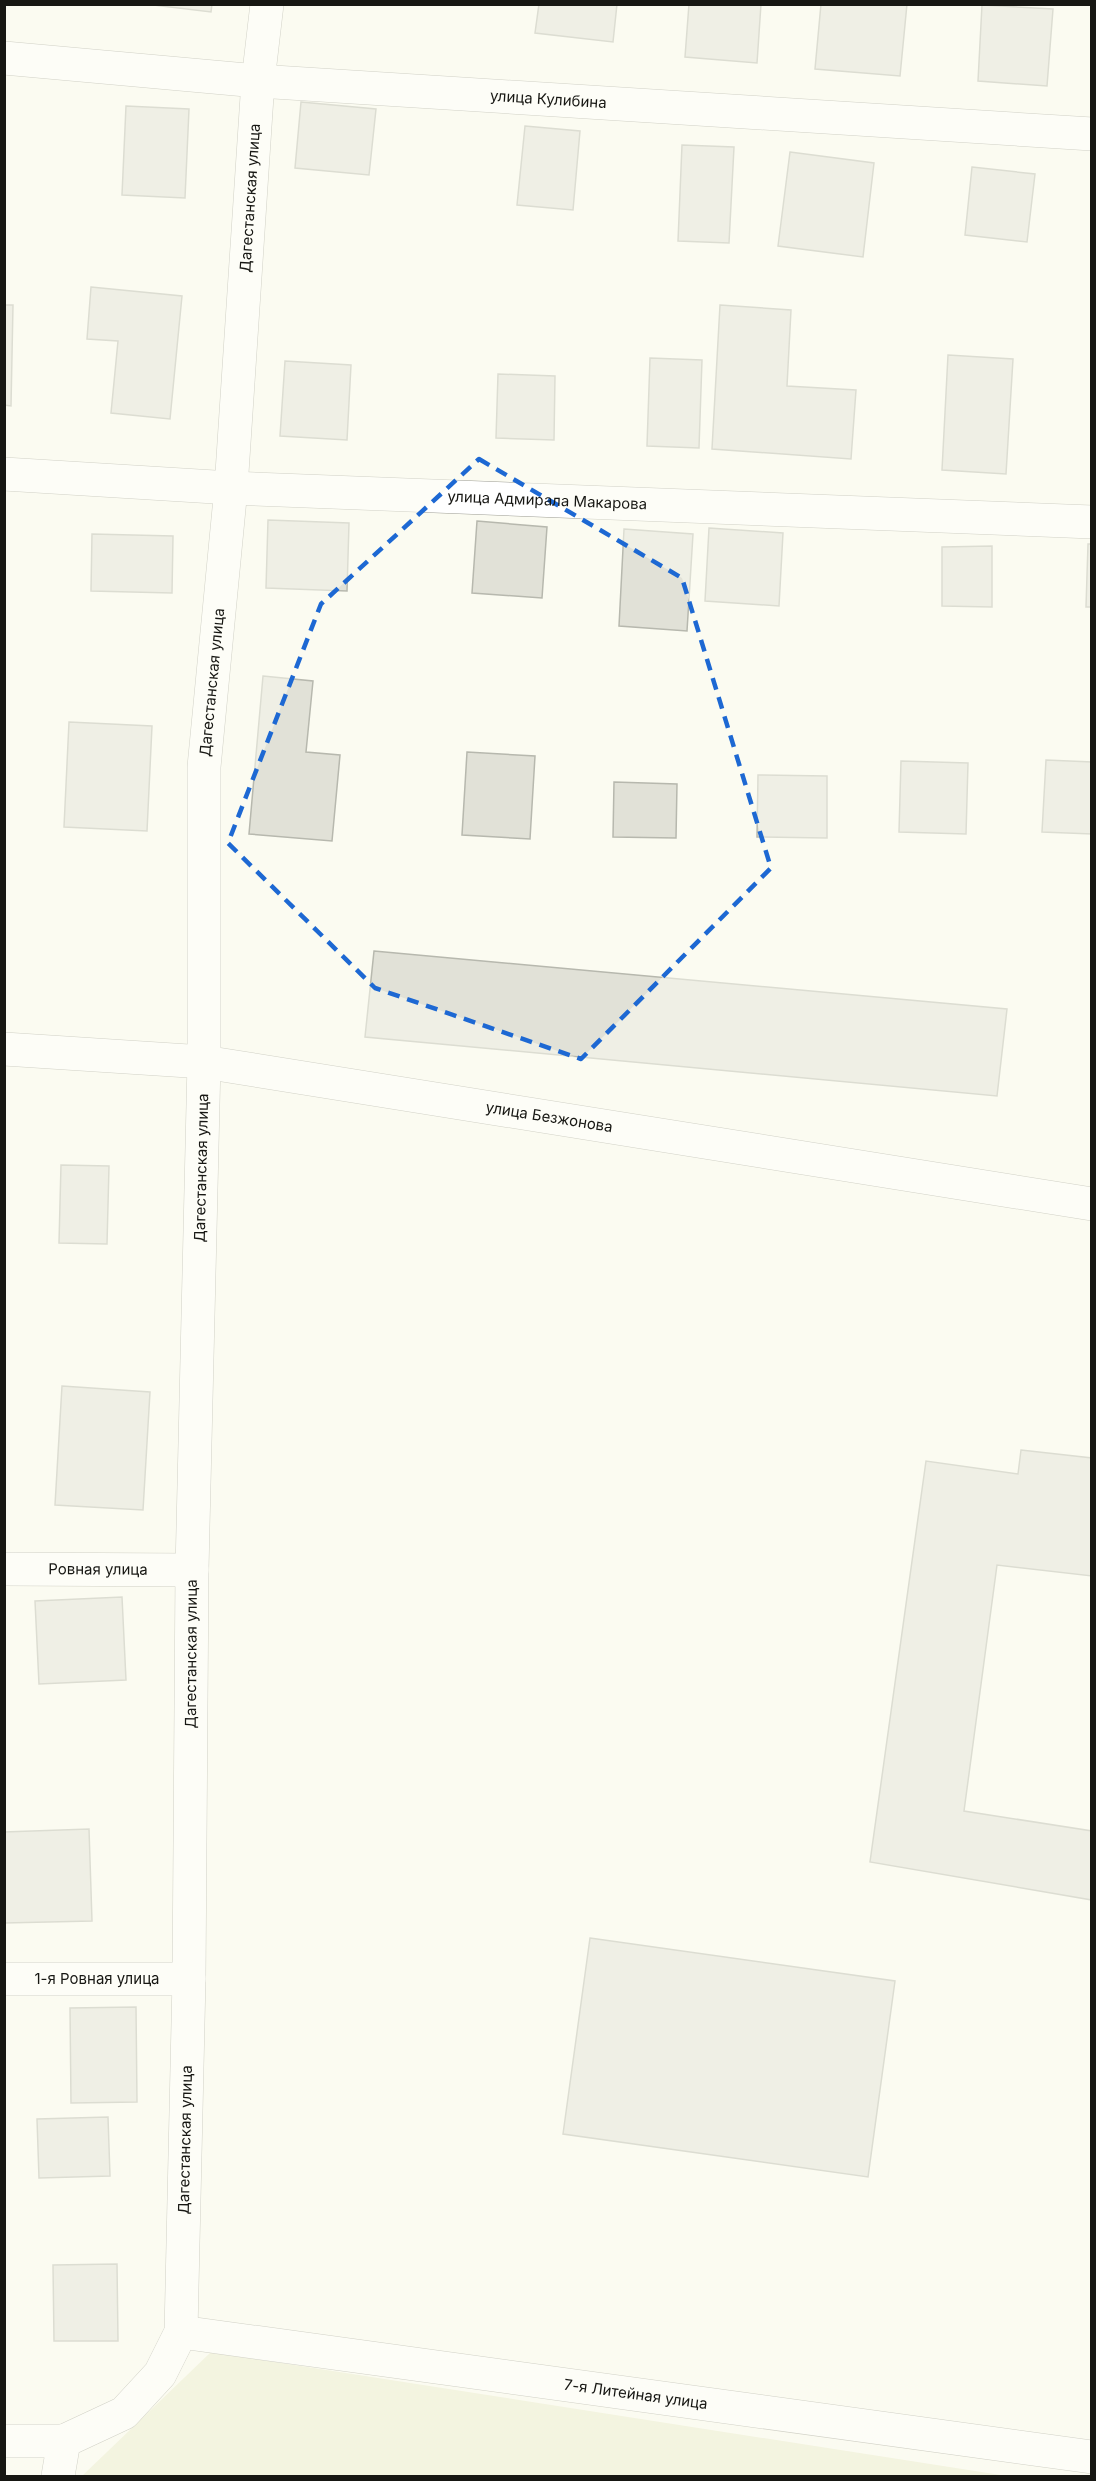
<svg xmlns="http://www.w3.org/2000/svg" width="1096" height="2481" viewBox="0 0 1096 2481" font-family="Inter,sans-serif">
<style>
.green{fill:#e9eacc}
.building{fill:#e1e1d7;stroke:#b7b8ae;stroke-width:1.5}
.lines{fill:none;stroke-linecap:round;stroke-linejoin:round}
.minor-casing{stroke:#9e9e95;stroke-width:34}
.minor{stroke:#fff;stroke-width:33}
.marked{fill:none;stroke:#1d68d3;stroke-width:4.5;stroke-dasharray:12 8;stroke-linejoin:round}
.labels{text-anchor:middle;stroke-width:6;stroke-linejoin:round;paint-order:stroke}
.street-label{font-size:15px;fill:#171713;stroke:#fbfbf1}
</style>
<rect width="100%" height="100%" fill="#fbfbf1"/>
<!-- green -->
<path class="green" d="M211 2352 1007 2476H82Z"/>
<!-- building -->
<path class="building" d="M145 4H212L211 12Z
M539 4H617L613 42 535 33Z
M689 4H761L757 63 685 57Z
M821 4H907L900 76 815 69Z
M982 5 1053 9 1047 86 978 81Z
M301 102 376 109 369 175 295 168Z
M126 106 189 109 185 198 122 195Z
M525 126 580 131 573 210 517 205Z
M682 145 734 147 729 243 678 241Z
M790 152 874 163 863 257 778 246Z
M972 167 1035 174 1027 242 965 235Z
M91 287 182 296 170 419 111 413 118 341 87 339Z
M4 305H13L11 406 4 405Z
M720 305 791 310 787 386 856 390 851 459 712 449Z
M948 355 1013 359 1006 474 942 470Z
M650 358 702 360 699 448 647 446Z
M285 361 351 365 347 440 280 436Z
M498 374 555 376 554 440 496 438Z
M268 520 349 523 347 591 266 588Z
M477 521 547 527 542 598 472 593Z
M709 528 783 533 779 606 705 601Z
M624 529 693 534 687 631 619 626Z
M92 534 173 536 172 593 91 591Z
M1088 544H1092V607H1086Z
M992 546V607L942 606V547Z
M263 676 313 681 306 752 340 755 332 841 249 834Z
M69 722 152 726 147 831 64 827Z
M467 752 535 756 530 839 462 835Z
M1046 760 1092 762V834L1042 832Z
M901 761 968 763 966 834 899 832Z
M758 775 827 776V838L757 837Z
M614 782 677 784 676 838 613 837Z
M374 951 1007 1009 997 1096 365 1037Z
M61 1165 109 1166 107 1244 59 1243Z
M62 1386 150 1392 143 1510 55 1505Z
M1021 1450 1092 1458V1576L997 1565 964 1811 1092 1831V1900L870 1862 926 1461 1018 1474Z
M122 1597 126 1680 39 1684 35 1601Z
M89 1829 92 1921 4 1923V1832Z
M590 1938 895 1981 868 2177 563 2134Z
M136 2007 137 2102 71 2103 70 2008Z
M108 2117 110 2176 39 2178 37 2119Z
M117 2264 118 2341H54L53 2265Z"/>
<g class="lines">
<!-- minor casing -->
<g class="minor-casing">
<g id="minor">
<path id="s1" d="M4 58 258 81 1092 134"/>
<path id="s2" d="M4 474 231 488 1092 522"/>
<path id="s3" d="M4 1049 204 1062 1092 1204"/>
<path id="s4" d="M4 1569 192 1570"/>
<path id="s5" d="M4 1979H189"/>
<path id="s6" d="M181 2332 1092 2457"/>
<path d="M4 2441H64"/>
<path id="s7" d="M58 2476 64 2441 124 2413 160 2374 181 2332 189 1979 192 1570 204 1062V767L231 488 258 81 267 4"/>
</g>
</g>
<!-- minor -->
<use href="#minor" class="minor"/>
</g>
<!-- marked area -->
<path d="M0 0H1096V2481H0ZM479 459 682 578 771 868 581 1059 375 988 228 843 321 604Z" fill="#fbfbf1" fill-opacity=".55" fill-rule="evenodd"/>
<path class="marked" d="M479 459 682 578 771 868 581 1059 375 988 228 843 321 604Z"/>
<g class="labels">
<!-- street labels -->
<g class="street-label">
<text dy="5" stroke="none"><textPath href="#s1" startOffset="546">улица Кулибина</textPath></text>
<text dy="5" stroke="none"><textPath href="#s7" startOffset="2338">Дагестанская улица</textPath></text>
<text dy="5" stroke="none"><textPath href="#s2" startOffset="544">улица Адмирала Макарова</textPath></text>
<text dy="5" stroke="none"><textPath href="#s7" startOffset="1852">Дагестанская улица</textPath></text>
<text dy="5" stroke="none"><textPath href="#s3" startOffset="550">улица Безжонова</textPath></text>
<text dy="5" stroke="none"><textPath href="#s7" startOffset="1366">Дагестанская улица</textPath></text>
<text dy="5" stroke="none"><textPath href="#s4" startOffset="94">Ровная улица</textPath></text>
<text dy="5" stroke="none"><textPath href="#s7" startOffset="880">Дагестанская улица</textPath></text>
<text dy="5" stroke="none"><textPath href="#s5" startOffset="93">1-я Ровная улица</textPath></text>
<text dy="5" stroke="none"><textPath href="#s7" startOffset="394">Дагестанская улица</textPath></text>
<text dy="5" stroke="none"><textPath href="#s6" startOffset="459">7-я Литейная улица</textPath></text>
</g>
</g>
<!-- border -->
<rect width="1096" height="2481" fill="none" stroke="#171713" stroke-width="12"/>
</svg>
